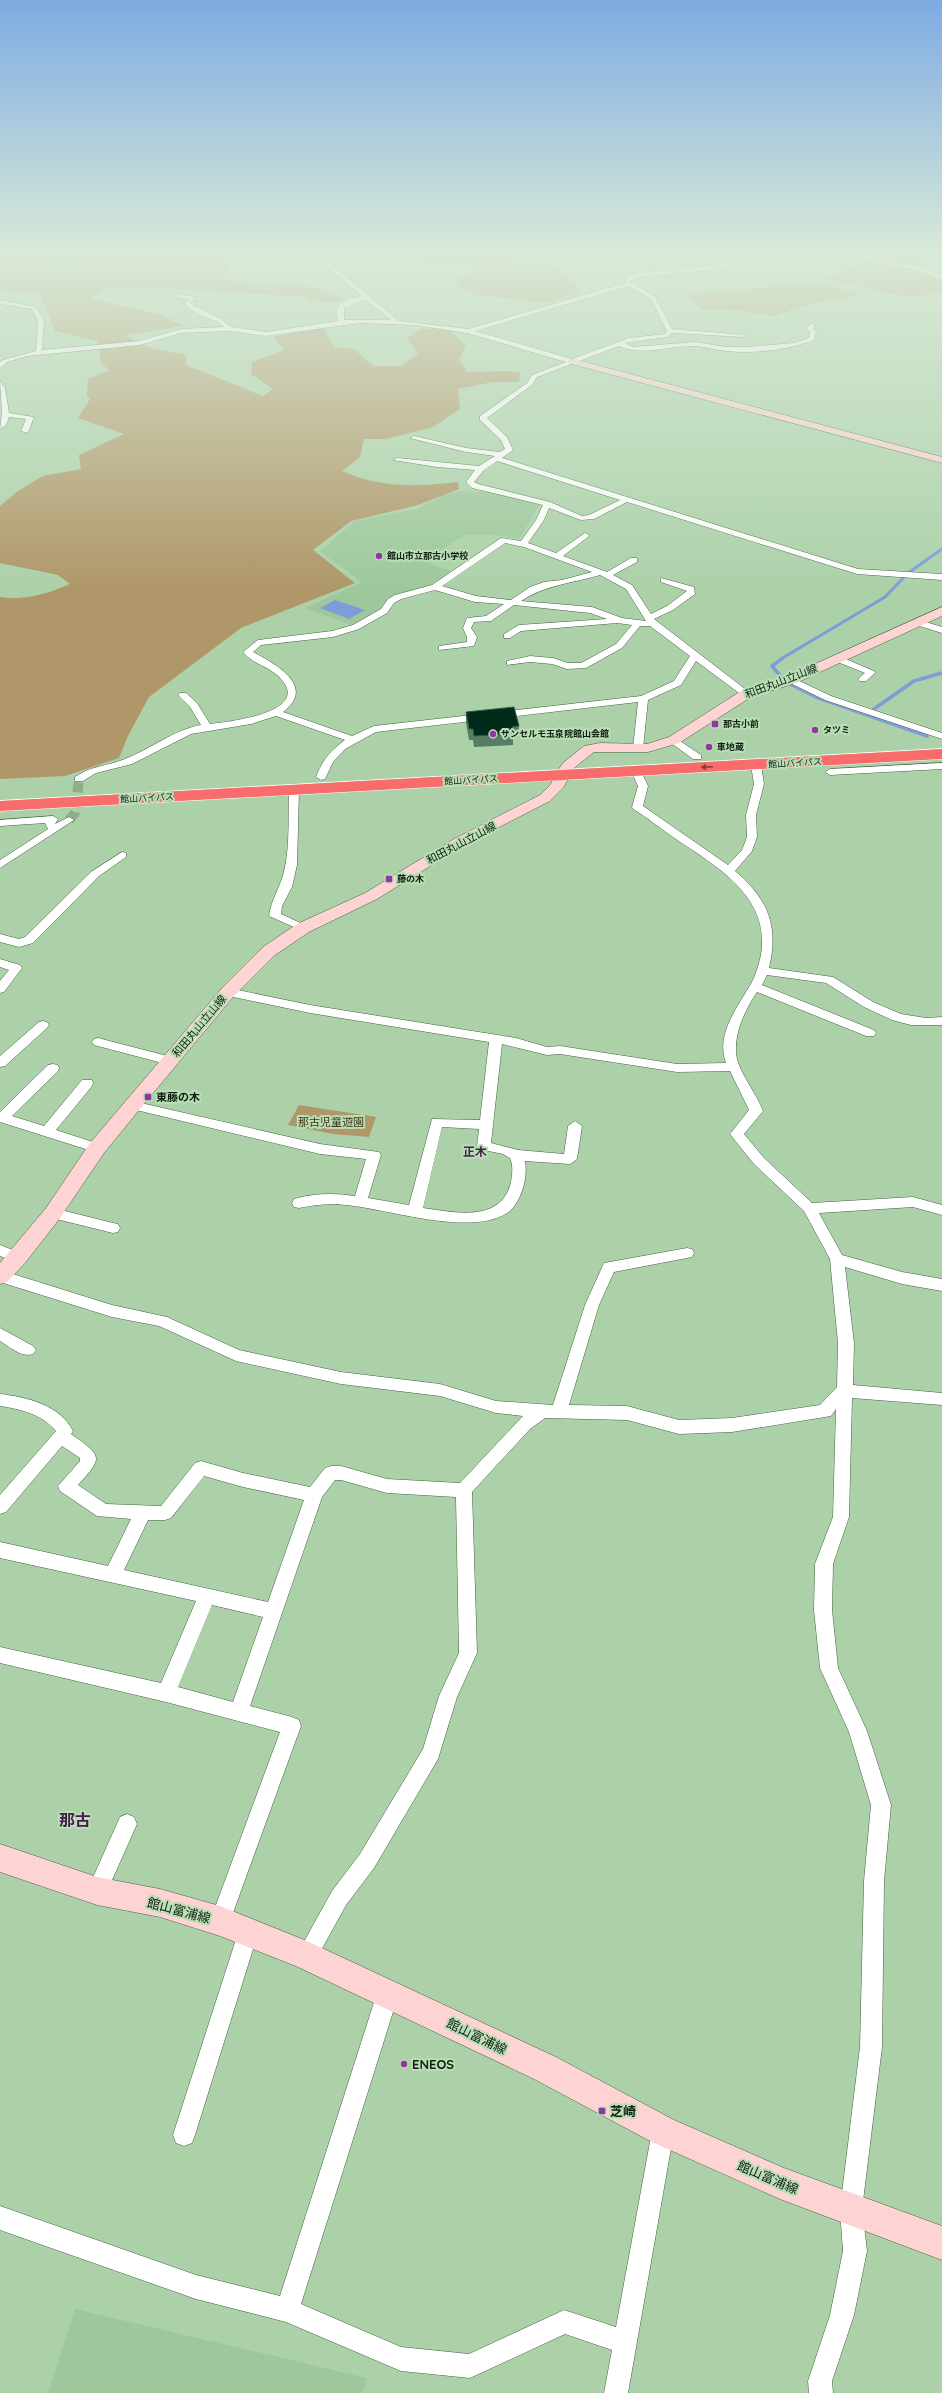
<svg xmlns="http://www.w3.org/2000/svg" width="942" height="2393" viewBox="0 0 942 2393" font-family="Quicksand,'Noto Sans JP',sans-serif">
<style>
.built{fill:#9ec89b}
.green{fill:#af9769}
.water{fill:#7e9dd8}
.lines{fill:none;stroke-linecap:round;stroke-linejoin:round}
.stream-far1{stroke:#7e9dd8;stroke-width:3}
.stream{stroke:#7e9dd8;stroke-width:3.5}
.street-tunnel{stroke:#8dad8b;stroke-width:10;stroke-dasharray:10 5;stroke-linecap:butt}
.street-casing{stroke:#426240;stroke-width:1}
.secondary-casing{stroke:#426240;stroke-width:1}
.highway-casing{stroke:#fff;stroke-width:1}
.street{fill:#fff;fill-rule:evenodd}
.secondary{fill:#fdd3d3;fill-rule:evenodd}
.highway{fill:#f86d6c;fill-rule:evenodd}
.wall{fill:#567e62}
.building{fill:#002a1a;stroke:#345c45}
.oneway{fill:#79423a}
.poi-dot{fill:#9436a0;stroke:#b9deb6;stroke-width:1.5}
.labels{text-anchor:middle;stroke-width:4;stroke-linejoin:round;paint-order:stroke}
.far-poi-label{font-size:9px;font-weight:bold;fill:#111f11;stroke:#b9deb6;text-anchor:start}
.far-street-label{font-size:9px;fill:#111f11;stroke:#b9deb6}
.street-label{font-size:11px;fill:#111f11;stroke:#b9deb6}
.poi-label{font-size:11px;font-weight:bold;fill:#111f11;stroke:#b9deb6;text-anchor:start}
.park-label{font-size:11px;fill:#433416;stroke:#b9deb6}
.neighbourhood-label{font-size:12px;font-weight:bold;fill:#481b4e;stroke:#b9deb6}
.near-street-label{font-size:13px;fill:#111f11;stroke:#b9deb6}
.near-poi-label{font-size:13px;font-weight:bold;fill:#111f11;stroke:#b9deb6;text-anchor:start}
.near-quarter-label{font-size:16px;font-weight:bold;fill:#481b4e;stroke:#b9deb6}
</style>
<rect width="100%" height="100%" fill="#acd1a9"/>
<!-- built -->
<path class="built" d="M460 491 490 492 539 505 520 538 481 534 465 535 423 561 454 572 429 585 388 598 379 611 351 625 305 608 362 582 320 551 355 521 417 509 446 494Z
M75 2309 367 2378 363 2393H48Z"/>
<!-- green -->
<path class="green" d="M0 254H76L56 256V263L118 254H228L229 269 222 277 234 281 318 288 344 300 328 302 309 300V297L154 288 110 287 90 298 162 315 183 326 125 335 150 348 186 355V365L263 396 273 389 251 374 252 362 284 350 274 337 322 326 334 347 354 349 373 366H401L418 354 407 338 420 329H448L466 346 459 359 467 372 508 371 521 373 519 382H493L458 389 460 409 433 427 386 439H364L360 457 342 471C381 488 416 487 458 482L459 489 418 505 351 521 313 550 355 583 241 628 149 697 128 736 119 758 65 776 0 779V597C23 601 48 594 70 584L58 575 0 563V506L18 491 43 476 81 469 79 455 124 434 78 418 90 399 87 396 88 379 110 370 101 364 98 341 55 331 40 293 0 291Z
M479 254H536L540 257 511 260C524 267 537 261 551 264 559 266 576 285 582 292L546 303 477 295 460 288 453 278 485 270C479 268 473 264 467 264 446 261 438 270 416 259Z
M693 254H774L775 255C758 257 706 264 693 254Z
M870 254C888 254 913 252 927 263L909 267 942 279V291L914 297 884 293 858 285 834 283 826 278 867 260Z
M806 284 831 286 859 293 846 299 815 302 774 316 745 311 701 309 688 294Z
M299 1105 376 1117 369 1137 333 1134 288 1125Z"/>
<!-- water -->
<path class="water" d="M76 254H118L55 263 46 259 56 256Z
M335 600 365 610 349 619 320 608Z"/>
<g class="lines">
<!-- stream-far1 -->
<path class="stream-far1" d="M781 659 885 597 908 573 942 549"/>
<!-- stream -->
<path class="stream" d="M783 679 772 666 783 658
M792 685 816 697 927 736
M874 709 914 681 942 673"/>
<!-- street-tunnel -->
<path class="street-tunnel" d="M69 820 75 813 79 779"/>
<!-- street casing -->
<g class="street-casing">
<path id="street" d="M264 254H271L295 262 321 261 315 256 316 254H322L321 256 399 321 468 329 625 283V279L639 273 701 267 791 254 701 271 640 277 630 281 655 297 672 329 747 335 744 337 672 333 667 337 625 343 633 347 695 342 727 347H748L794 343 809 338 810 332 807 328 812 323 815 325 813 328 816 332 814 340C788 350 754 354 726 351 716 350 706 347 695 346 670 345 643 357 619 346L537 377 532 385 487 418 507 437 513 450 502 458 858 569 942 574V580L857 574 627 502 594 519 581 520 549 508 544 520 528 543 556 553 585 533 589 535 588 537 563 556 607 572 631 558H637V562L613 575 632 585 651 614 667 606 687 591 661 582V578L694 587 695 594 673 610 654 619 749 692V696H743L696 661 681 685 648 700 643 748 638 751 633 748 638 702 376 732 345 749 333 762 325 779 321 780 316 777C322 761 331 750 345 740L276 716 251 724 191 734 132 764 96 773 83 781H75V777C90 766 108 766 125 759 151 749 173 730 201 725L190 707 178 695 180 693H186L197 703 210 724C227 722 312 713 281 679 271 667 252 664 243 652L258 640 332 631 353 625 381 609 388 599 395 595 432 585 501 538 521 541 536 520 543 505 472 488 466 482 475 470 437 467 393 460 397 458 479 466 495 456 466 452 410 438 414 436 466 448 500 452 505 449 501 440 480 420V416L527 383 532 375 566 362 467 333 414 325 360 323 266 336 229 331 181 333 140 345 27 356 7 362 0 368V362L3 360 36 351 38 321 32 309 0 304V300L36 307 44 321 42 350 139 341 181 329 224 327C213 316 193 317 185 303L189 299 176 297 178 294 196 297 191 303 193 305 221 319 231 327 266 332 338 321C331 303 348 299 362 296L324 264 295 266ZM629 286 651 299 667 331 665 334 629 338 572 359 475 331ZM365 299 391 320H344V308ZM497 461 620 500 589 515 582 516 550 502 478 484 474 482 483 471ZM505 543 524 547 592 572 562 580 544 582 530 587 511 600 476 596 442 586ZM600 575 626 589 646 621 622 618 592 607 521 601C545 585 573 583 600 575ZM435 590 475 602 504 604 486 616 467 618 463 628 467 637V642L439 646V650L474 646 477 637 471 628 474 622 491 621 514 605 590 613 607 619 519 625 504 634V638H510L521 631 617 623 632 625 616 644 581 663H568L553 658 530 656 507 661V665L530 662 552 664 567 669 586 668 622 648 640 626H650L690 656 674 681 641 696 374 726 352 736 283 712C317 686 275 664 253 652L261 645 333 637 359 629 387 613 394 603 401 599Z
M838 254H848L917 266 942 275V279L916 270Z
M0 381 5 388 9 413 34 417 28 433 21 431 26 419 9 417 6 425 0 429 2 413Z
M916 619 942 627V633L913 624 912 622Z
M835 657H841L876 672 866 681H860L858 679 865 673 835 661Z
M791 677 831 696 942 733V739L825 700 788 682V678Z
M674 737 701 755V759H693L670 742V738Z
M756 762 761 765 764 784 756 815 757 837 752 851 735 871C768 899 779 926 769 968L833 977 873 1002 901 1014 926 1018 942 1017V1025H911L892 1020 864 1007 826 983 767 975 762 985 874 1030 876 1033 874 1036H866L757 992C745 1009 732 1037 737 1059 742 1077 756 1093 763 1111L744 1134 764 1158 812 1203 913 1197 942 1205V1215L913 1207 819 1213 842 1255 902 1272 942 1279V1291L902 1284 845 1267 854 1343 853 1385 942 1393V1405L852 1398 849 1517 833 1564 832 1610 838 1668 867 1731 891 1805 884 1881 882 2047 862 2209 867 2251 854 2315 832 2381 833 2393H809L808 2381 830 2315 843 2251 840 2209 860 2047 864 1881 871 1805 849 1732 820 1668 814 1610 815 1564 833 1517 836 1409 831 1416 825 1417 732 1432 679 1434 627 1420 545 1418 530 1429 472 1492 477 1653 457 1697 438 1759 374 1868 346 1905 314 1963 307 1966 300 1963 297 1956 300 1949 332 1891 360 1854 423 1749 439 1696 459 1653 456 1497 387 1493 341 1480H335L322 1497 250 1706 292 1717 299 1720 301 1726 230 1921 227 1928 220 1931 213 1928 210 1921 280 1732 166 1702 0 1663V1647L161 1683 196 1601 0 1558V1542L108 1566 131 1519 97 1516 60 1491 58 1486 80 1461V1458L62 1446 6 1512 0 1514V1495L56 1431C42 1414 20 1409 0 1406V1394C27 1397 60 1405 73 1431L71 1434C102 1456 104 1457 78 1485L106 1504 161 1506 195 1463 201 1461 243 1473 310 1487 325 1468 331 1466H341L387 1479 460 1483 523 1416 496 1413 440 1396 341 1384 236 1361 159 1326 112 1317 0 1282V1270L112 1305 167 1317 239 1350 341 1372 440 1384 496 1401 553 1405 585 1305 604 1263 687 1248 692 1249 694 1253 692 1257 614 1272 599 1305 569 1405 627 1406 679 1420 732 1418 820 1405 837 1387 838 1343 830 1259 804 1211 754 1164 730 1134 749 1110 730 1071 677 1072 560 1054 547 1055 502 1044 491 1143 518 1150 564 1154 568 1126 575 1121 582 1126 577 1159 570 1164 525 1161C527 1173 525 1185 520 1196 517 1202 513 1210 507 1213 472 1236 394 1211 354 1206 335 1203 318 1204 299 1208L294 1207 292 1203 294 1199C314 1193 334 1193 355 1196L366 1159 320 1154 132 1109 125 1105 132 1101 320 1144 379 1152 381 1155 368 1198 409 1205 432 1119 480 1120 489 1042 310 1013 224 995 222 992 224 989 228 988 310 1005 516 1038 547 1047 560 1046 677 1064 726 1063C715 1034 739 1005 752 982 756 974 758 967 760 959 774 898 716 866 673 837 660 828 647 817 633 809L632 807 638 786 631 771 632 769H640L648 786 643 806 728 865 742 850 747 837 746 815 754 784 751 765ZM442 1127 479 1129 477 1146 479 1149 503 1154 510 1158C514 1167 512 1177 510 1186 498 1223 453 1212 423 1208ZM204 1476 243 1487 304 1500 268 1602 124 1570 148 1520H165L171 1518ZM212 1605 263 1617 233 1702 178 1687Z
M942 763V769L830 775 825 772 830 769Z
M294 787 299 790 297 865 292 887 282 906 281 914 307 926 309 928 303 931 269 916C271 899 282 885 285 867 290 842 288 815 289 790Z
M53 816 58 819 55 824 69 817 74 820 0 868V860L48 829 45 823 0 826V820Z
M122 852 126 853V857L99 876 33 943 19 947 0 942V934L19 939 25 937 91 872Z
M0 959 20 965 22 968 4 992 0 993V981L9 970 0 967Z
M43 1021 47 1022 49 1025 47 1028 5 1066 0 1067V1056L39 1022Z
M98 1038 175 1058 176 1061 170 1065 94 1045 92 1042 94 1039Z
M53 1064 58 1065 59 1068 58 1071 12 1116 44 1126 82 1080H92L93 1083 92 1086 56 1130 102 1145 104 1148 102 1151H92L0 1122V1112L48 1065Z
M53 1208 113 1223 118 1224 120 1228 118 1232 113 1233 48 1217 46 1213 48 1209Z
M0 1245 23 1254 25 1258 23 1262 18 1263 0 1256Z
M0 1328 33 1346 36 1350 33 1354C22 1358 10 1347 0 1341Z
M127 1814 134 1817 137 1824 104 1898 97 1901 90 1898 87 1891 120 1817Z
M248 1923 255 1926 258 1933 195 2135 192 2143 184 2146 176 2143 173 2135 238 1933 241 1926Z
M388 1982 395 1986 399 1993 301 2304 401 2347 469 2354 564 2310 616 2327 652 2131 655 2123 663 2120 671 2123 674 2131 628 2393H604L612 2350 565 2334 470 2378 401 2371 286 2322 196 2299 0 2230V2206L196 2275 280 2296 377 1993 381 1986Z"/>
</g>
<!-- secondary casing -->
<g class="secondary-casing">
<path id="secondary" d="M568 359H574L942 457V463L568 363Z
M942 607V616L796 683 751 697 679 743 648 752H594L574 768 563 788 550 801 464 845 377 899 309 932 275 955 234 996 139 1110 104 1153 60 1218 25 1263 7 1282 0 1284V1263L46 1208 90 1143 222 988 263 947 297 924 365 893 454 839 540 795 551 784 554 775 564 762 584 746 600 743 647 744 669 737 741 691 786 677Z
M0 1844 97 1877 160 1889 220 1906 307 1941 556 2057 674 2120 784 2168 942 2226V2260L780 2199 652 2142 534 2079 298 1967 220 1936 160 1917 97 1905 0 1872Z"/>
</g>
<!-- highway casing -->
<g class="highway-casing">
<path id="highway" d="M942 749V759L0 811V801Z"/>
</g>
<!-- street -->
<use href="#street" class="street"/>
<!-- secondary -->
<use href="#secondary" class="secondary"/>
<!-- highway -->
<use href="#highway" class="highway"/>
</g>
<!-- wall -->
<path class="wall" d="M466 712 519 726 518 737 513 738V745L474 747 473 740H469L466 723Z"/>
<!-- building -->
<path class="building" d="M514 707 519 726 512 727 514 734 474 736 473 729H469L466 712Z"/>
<!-- one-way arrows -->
<defs><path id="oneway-solid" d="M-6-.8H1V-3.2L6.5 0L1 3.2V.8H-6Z"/></defs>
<use class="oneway" href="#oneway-solid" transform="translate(707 767) rotate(177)"/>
<!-- sky -->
<linearGradient id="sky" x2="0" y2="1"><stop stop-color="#7dabe2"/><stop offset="0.43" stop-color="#daead8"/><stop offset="1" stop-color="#daead8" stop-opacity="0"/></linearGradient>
<rect width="942" height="589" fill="url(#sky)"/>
<!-- markers -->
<g class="poi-dot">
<circle cx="379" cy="556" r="4"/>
<rect x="711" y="720" width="8" height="8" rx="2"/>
<circle cx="815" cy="730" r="4"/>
<circle cx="493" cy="734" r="4"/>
<circle cx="709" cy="747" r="4"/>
<rect x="385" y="875" width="8" height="8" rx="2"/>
<rect x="144" y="1093" width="8" height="8" rx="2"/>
<circle cx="404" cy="2064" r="4"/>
<rect x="598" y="2107" width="8" height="8" rx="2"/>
</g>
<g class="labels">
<!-- far-poi labels -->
<g class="far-poi-label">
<text x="387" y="559">館山市立那古小学校</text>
<text x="723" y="727">那古小前</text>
<text x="823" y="733">タツミ</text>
<text x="501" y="737">サンセルモ玉泉院館山会館</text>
<text x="717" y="750">車地蔵</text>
<text x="397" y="882">藤の木</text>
</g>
<!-- far-street labels -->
<g class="far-street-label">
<text transform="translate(795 763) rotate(-3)" y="3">館山バイパス</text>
<text transform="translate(471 780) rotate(-3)" y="3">館山バイパス</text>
<text transform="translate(147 798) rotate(-3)" y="3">館山バイパス</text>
</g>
<!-- street labels -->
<g class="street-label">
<text transform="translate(781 681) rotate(-21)" y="4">和田丸山立山線</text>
<text transform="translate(461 843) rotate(-28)" y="4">和田丸山立山線</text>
<text transform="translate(199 1026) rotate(-50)" y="4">和田丸山立山線</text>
</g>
<!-- poi labels -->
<g class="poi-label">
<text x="156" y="1101">東藤の木</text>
</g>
<!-- park labels -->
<g class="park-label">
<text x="331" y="1126">那古児童遊園</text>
</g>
<!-- neighbourhood labels -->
<g class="neighbourhood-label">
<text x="475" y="1156">正木</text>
</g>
<!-- near-street labels -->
<g class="near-street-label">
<text transform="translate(179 1910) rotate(15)" y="5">館山富浦線</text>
<text transform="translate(477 2036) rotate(26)" y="5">館山富浦線</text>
<text transform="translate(768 2177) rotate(23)" y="5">館山富浦線</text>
</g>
<!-- near-poi labels -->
<g class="near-poi-label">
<text x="412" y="2069">ENEOS</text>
<text x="610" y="2116">芝崎</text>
</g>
<!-- near-quarter labels -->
<g class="near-quarter-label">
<text x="75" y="1826">那古</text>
</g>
</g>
</svg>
